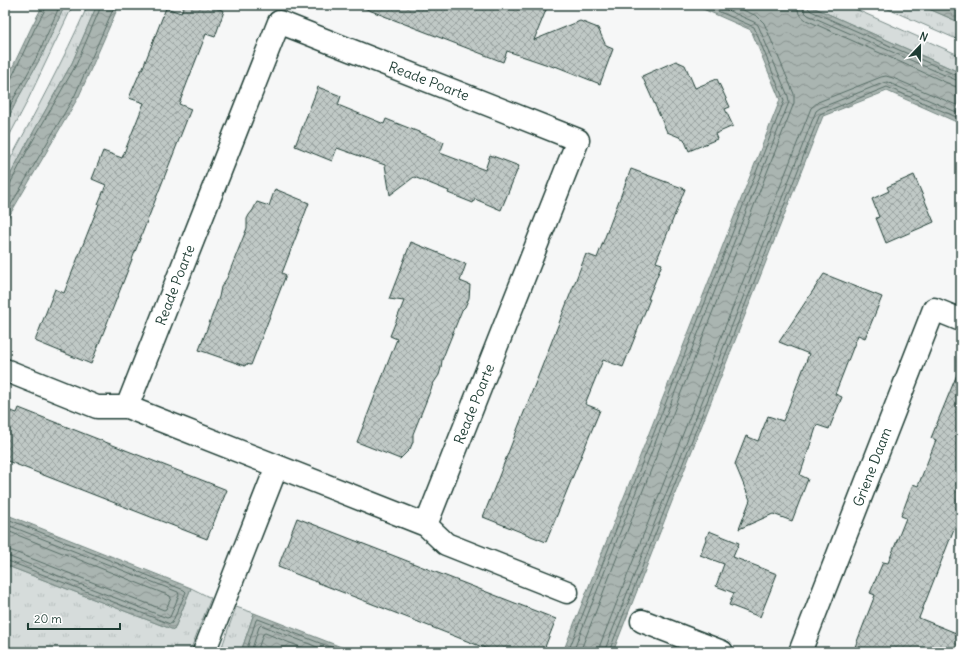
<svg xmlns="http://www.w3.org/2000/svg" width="966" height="657" viewBox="0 0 966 657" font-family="Delius,sans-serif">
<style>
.grass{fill:url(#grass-tufts);stroke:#7a8c88}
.water{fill:url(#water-waves);stroke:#72857f}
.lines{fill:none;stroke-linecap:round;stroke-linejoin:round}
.shore{stroke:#576d66;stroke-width:1}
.building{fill:url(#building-cross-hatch);stroke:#1f3d34}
.minor-casing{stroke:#1f3d34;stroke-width:25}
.minor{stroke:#fff;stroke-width:22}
.labels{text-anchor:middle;stroke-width:4;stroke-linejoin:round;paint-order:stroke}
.street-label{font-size:14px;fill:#1f3d34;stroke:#fff}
</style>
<defs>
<pattern id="grass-tufts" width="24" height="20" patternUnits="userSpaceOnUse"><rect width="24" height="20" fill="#d6dcdb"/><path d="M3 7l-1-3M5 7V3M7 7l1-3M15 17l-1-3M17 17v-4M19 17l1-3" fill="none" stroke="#b7bebd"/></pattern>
<pattern id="water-waves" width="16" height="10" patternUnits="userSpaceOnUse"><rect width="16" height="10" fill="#aab5b1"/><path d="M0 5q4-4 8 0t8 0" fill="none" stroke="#8a9491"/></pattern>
<pattern id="building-cross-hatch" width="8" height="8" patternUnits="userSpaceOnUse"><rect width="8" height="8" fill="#c0c9c6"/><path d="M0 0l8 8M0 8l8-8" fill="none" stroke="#9ba4a2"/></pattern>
</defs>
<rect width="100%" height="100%" fill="#f6f7f7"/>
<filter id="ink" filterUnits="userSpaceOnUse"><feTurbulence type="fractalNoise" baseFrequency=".025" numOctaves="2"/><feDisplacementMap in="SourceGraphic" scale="8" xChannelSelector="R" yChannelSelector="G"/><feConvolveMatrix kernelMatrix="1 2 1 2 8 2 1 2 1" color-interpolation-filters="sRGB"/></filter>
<g filter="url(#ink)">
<!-- grass -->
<path class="grass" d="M65 5H73L25 106 5 144V125L17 100 42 55Z
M88 5H97L72 63 25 147 5 185V169C34 115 63 61 88 5Z
M808 5H846L961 56V73Z
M879 5H920L961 23V41Z
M5 565 174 630 191 588 211 598 192 646 187 652H11L5 650Z
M236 607 254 613 241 652H220Z"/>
<!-- water -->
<path class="water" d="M43 5H65L42 55 17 100 5 125V83L32 26Z
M97 5H119L79 96 5 223V185L25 147 72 63Z
M694 5H808L961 73V124L887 91 823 116 613 652H563L780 100 751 30Z
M920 5H961V23L959 22Z
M5 514 191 588 174 630 5 565Z
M254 613 354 652H241Z"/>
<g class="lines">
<!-- shore -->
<path class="shore" d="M797 5 799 14 806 20 954 86 961 87
M803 5 804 11 808 15 956 80 961 81
M808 5V8L811 11 958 76H961
M5 83H8L10 81 35 28 46 8V5
M5 116 14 98 39 53 60 5
M5 186H8L10 184 28 149 76 65 99 11 100 5
M5 215 75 95 115 5
M5 518 184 590 186 592 172 623 170 624 8 561H5
M5 524 178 592 179 595 170 617 167 618 10 557 5 556
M5 530 170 596 171 598 166 609 164 610 12 551 5 550
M246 652 256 620 258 619 343 652
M251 652 259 627 261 625 330 652
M257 652 263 634 265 633 313 652
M568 652 784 101 783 98 754 27 704 5
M573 652 789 102 788 96 758 25 754 22 716 5
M580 652 794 103V94L764 23 757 16 731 5
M599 652 600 645 811 108 818 102 881 77 886 76 893 78 961 107
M605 652 606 647 816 111 820 108 883 83 887 82 961 114
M610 652V649L820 114 822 113 887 87 961 119"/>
</g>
<!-- building -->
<path class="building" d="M184 5H209L224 11 215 37 206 34 179 104 191 109 91 364 35 341 55 289 64 293 99 204H98L106 185 92 179 103 151 122 158 144 103 129 98 141 70H142L166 8 181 13Z
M362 5H548L534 40 580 21 598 28 606 46 613 49 600 84 555 66 554 67 507 51 503 62 361 7Z
M676 61 685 65 695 88 717 79 730 107 725 109 733 126 715 134 717 139 689 151 684 139 667 132 642 76Z
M318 87 341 96 338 105 384 124 386 119 444 142 440 153 485 170 490 155 519 166 501 210 475 199 473 203 448 193 449 191 414 177 390 195 385 165 337 148 332 161 295 146Z
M631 169 685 189 656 262 662 264 648 299H650L623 367 603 360 585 404 600 410 546 542 483 517 586 254 597 258Z
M914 175 934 222 886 243 876 218 879 217 872 199 889 191 887 187Z
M275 189 309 203 282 273 286 275 251 365 246 364 245 366 199 350 219 297 221 287 227 278 247 228V219L249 215 253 210 257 202 269 206Z
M411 242 466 264 460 281 470 285 469 298 465 307 462 310 442 360 441 368 439 375 433 384 413 434V442L410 449 400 459 357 442 397 339 390 336 404 301 389 299Z
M824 274 882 297 865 338 858 335 835 394 842 397 829 429 817 425 800 475 808 479 792 521 773 514 739 529 750 500 735 464 746 436 758 441 768 416 783 421 809 354 779 342Z
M960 367H961V511L919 618 961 635V652H853L875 595 870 593 883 562 888 563 906 518 901 516 913 484 918 486 936 440 931 438Z
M19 408 227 490 207 539 5 460V425L11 411 17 413Z
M297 518 556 619 543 652H495L278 567Z
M709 531 739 543 733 557 777 574 760 617 729 605 734 593 716 586 724 564 700 555Z"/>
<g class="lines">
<!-- minor casing -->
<g class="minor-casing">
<path id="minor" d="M279 22 578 140 426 525 127 407Z
M5 370 97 407H127
M426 525 446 544 567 592
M642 621 722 652
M204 652 277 466
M800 652 934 309 961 320"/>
</g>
<!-- minor -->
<use href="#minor" class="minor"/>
</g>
</g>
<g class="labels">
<!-- street labels -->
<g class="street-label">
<text transform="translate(429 81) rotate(21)" y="5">Reade Poarte</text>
<text transform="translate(175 285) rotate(-69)" y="5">Reade Poarte</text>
<text transform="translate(474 404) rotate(-68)" y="5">Reade Poarte</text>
<text transform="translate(872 467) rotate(-69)" y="5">Griene Daam</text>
</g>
</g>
<!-- margin -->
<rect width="966" height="657" fill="none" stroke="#fff" stroke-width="20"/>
<rect x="10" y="10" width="946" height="637" fill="none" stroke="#1f3d34" stroke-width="1.5" filter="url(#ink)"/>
<!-- north arrow -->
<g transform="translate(920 46) rotate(22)" stroke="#ffffff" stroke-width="3" paint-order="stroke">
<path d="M0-3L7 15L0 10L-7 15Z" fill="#1f3d34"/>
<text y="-6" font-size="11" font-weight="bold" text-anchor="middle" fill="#1f3d34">N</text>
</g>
<!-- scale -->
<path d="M28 623v6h92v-6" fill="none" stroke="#1f3d34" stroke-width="2"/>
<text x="34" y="623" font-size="12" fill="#1f3d34" stroke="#ffffff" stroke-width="3" paint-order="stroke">20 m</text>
</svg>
